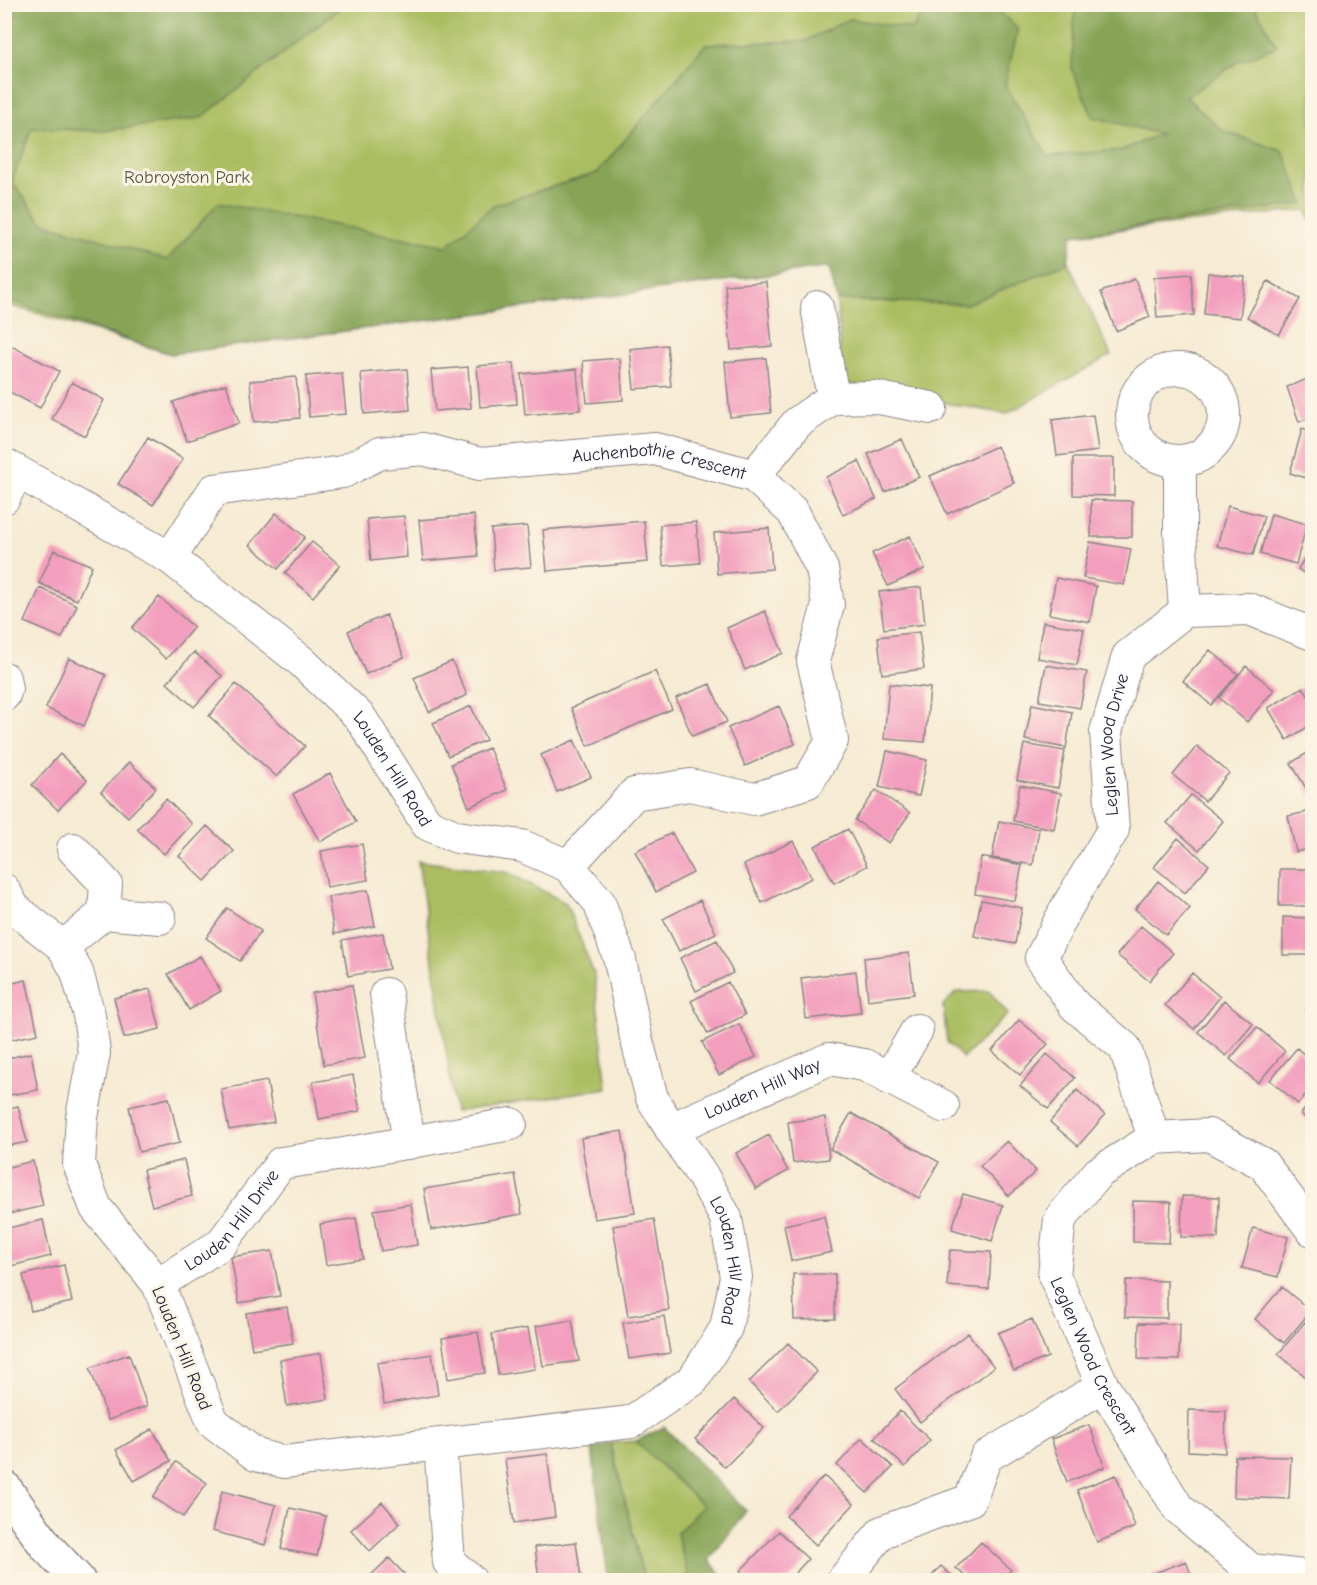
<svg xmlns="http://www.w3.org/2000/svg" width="1317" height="1585" viewBox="0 0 1317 1585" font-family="'Comic Neue',sans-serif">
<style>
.green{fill:#aabd60;stroke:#66704e;stroke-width:1.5}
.forest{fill:#87a456;stroke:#546348;stroke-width:1.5}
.building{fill:#f39ebd}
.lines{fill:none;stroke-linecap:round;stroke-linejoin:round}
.minor-casing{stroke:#8c8687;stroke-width:34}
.major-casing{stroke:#8c8687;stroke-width:36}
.minor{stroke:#fff;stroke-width:32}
.major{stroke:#fff;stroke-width:33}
.labels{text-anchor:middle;stroke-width:6;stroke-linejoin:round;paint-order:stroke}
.park-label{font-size:18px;fill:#525848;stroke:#fcf5e5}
.street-label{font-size:18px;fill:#22223b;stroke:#fcf5e5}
</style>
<rect width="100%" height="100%" fill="#fcf5e5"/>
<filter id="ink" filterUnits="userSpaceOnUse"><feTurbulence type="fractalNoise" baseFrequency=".0167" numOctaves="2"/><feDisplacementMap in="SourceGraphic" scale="12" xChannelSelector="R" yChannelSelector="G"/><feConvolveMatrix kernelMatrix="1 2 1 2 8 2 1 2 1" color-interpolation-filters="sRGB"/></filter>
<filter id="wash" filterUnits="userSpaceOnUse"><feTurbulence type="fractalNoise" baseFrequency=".008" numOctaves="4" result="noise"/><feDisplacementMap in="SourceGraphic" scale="24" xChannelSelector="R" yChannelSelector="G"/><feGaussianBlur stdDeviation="1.35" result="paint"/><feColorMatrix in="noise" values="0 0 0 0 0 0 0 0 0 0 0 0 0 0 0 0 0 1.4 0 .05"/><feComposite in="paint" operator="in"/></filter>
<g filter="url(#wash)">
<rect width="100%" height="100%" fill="#f6ebd3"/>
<!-- green -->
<path class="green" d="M4 5H1312V226L1306 210 1072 235 171 354 5 304Z
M1068 262 1111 355 1006 414 842 384 837 300 967 304Z
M418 861 507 872 566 903 594 974 607 1088 455 1112Z
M989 991 1008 1014 963 1058 947 1042 943 1005 957 992Z
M636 1441 704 1506 677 1533 689 1580H644L611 1443Z"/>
<!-- forest -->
<path class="forest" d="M5 4 344 5 201 118 103 131 32 128 12 181 42 222 167 260 218 203 447 246 494 205 597 173 706 44 805 41 850 19 913 29 924 5H993L1018 29 1005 85 1048 156 1122 150 1160 134 1093 117 1072 70 1075 5H1254L1277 46 1238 62 1186 97 1223 131 1283 151 1304 204 1072 235 1068 262 967 304 837 300 829 267 171 354 5 299Z
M664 1427 746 1511 709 1560 725 1580H689L677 1533 703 1506 636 1441Z
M611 1443 644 1580H608L592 1449Z"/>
<g id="blocks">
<!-- building -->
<path class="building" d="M1208 273 1245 277 1240 318 1204 314Z
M1191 274 1194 315 1157 318 1154 277Z
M1135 279 1150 317 1116 331 1101 292Z
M1268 281 1300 299 1279 335 1247 317Z
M766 282 772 346 731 350 725 285Z
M10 345 59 371 40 408 4 389V356Z
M667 345 671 386 634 389 630 349Z
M620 358 623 400 587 403 583 361Z
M766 358 771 413 730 417 725 362Z
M514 363 517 404 480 407 477 366Z
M468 367 471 408 435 411 431 370Z
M407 369 410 410 364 414 361 373Z
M577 369 580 410 525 415 521 374Z
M342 373 346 414 309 417 306 376Z
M296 377 300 418 254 422 250 381Z
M1312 377V417L1299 422 1287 387Z
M72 382 104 400 85 436 52 419Z
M226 384 239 423 187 441 173 402Z
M1093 415 1098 451 1057 456 1052 420Z
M1302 429 1312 432V480L1290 473Z
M148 437 183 459 153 505 118 484Z
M902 439 919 477 885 492 868 454Z
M997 446 1014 483 947 514 930 476Z
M1073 458H1114V496L1073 495Z
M859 461 876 499 843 515 826 477Z
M1091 500 1132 501V537H1091Z
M1228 506 1264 516 1253 555 1217 546Z
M276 513 305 537 278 569 250 545Z
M1271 514 1307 524 1296 564 1260 554Z
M474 515 478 556 423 561 419 520Z
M404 516 407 557 371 561 367 519Z
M644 521 648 562 547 571 543 530Z
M696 522 700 563 663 566 660 525Z
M527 526 531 567 494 570 491 529Z
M769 528 772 569 717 574 714 533Z
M910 536 925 569 888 586 872 553Z
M312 542 340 565 313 597 285 573Z
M1090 542 1131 549 1124 585 1083 578Z
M1312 545V579L1298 569Z
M54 550 92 566 77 600 39 583Z
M1056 578 1096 586 1090 622 1049 614Z
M921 587 925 624 884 629 879 592Z
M40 588 77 605 62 638 25 622Z
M159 597 194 627 166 659 132 628Z
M765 611 783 653 745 670 727 628Z
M386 615 404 657 366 674 348 631Z
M1043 622 1084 629 1077 665 1037 658Z
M919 632 924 669 882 674 878 637Z
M1210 650 1238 674 1211 705 1183 681Z
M194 652 222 676 194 707 167 683Z
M69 658 106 675 84 726 46 708Z
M452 661 467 695 429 712 414 678Z
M1046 665 1087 672 1080 708 1039 701Z
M1246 666 1274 690 1247 722 1219 698Z
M655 671 672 709 588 746 571 708Z
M236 684 305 746 277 777 209 716Z
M710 684 727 722 692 736 676 698Z
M889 684 930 688 925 742 884 739Z
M1303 687 1312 702V724L1287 740 1268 708Z
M1032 704 1072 712 1066 748 1025 740Z
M471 706 486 740 448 756 433 723Z
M779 706 795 744 745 766 728 728Z
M574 740 591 777 557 792 541 755Z
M1024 744 1065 751 1058 788 1017 780Z
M1197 746 1229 773 1205 801 1173 775Z
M489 748 507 790 469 807 451 764Z
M1312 750V793L1310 795 1291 763Z
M887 751 927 760 919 796 879 787Z
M60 754 87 780 58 810 32 785Z
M129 762 156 788 128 817 101 792Z
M330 773 356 822 320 842 293 794Z
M1020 785 1061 793 1054 829 1013 821Z
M876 790 910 813 889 843 855 820Z
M1191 795 1223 821 1199 850 1167 823Z
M166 799 192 824 164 854 137 829Z
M1312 811V848L1296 852 1288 816Z
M999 821 1039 829 1033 865 992 858Z
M207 826 234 851 205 881 179 856Z
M848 829 867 866 834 883 815 846Z
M672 833 693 873 656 892 635 851Z
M1178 838 1209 865 1185 893 1154 867Z
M793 841 812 878 762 903 744 865Z
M362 844 368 880 327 887 321 851Z
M981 857 1022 865 1015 901 975 894Z
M1280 869H1312V906H1279Z
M1158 881 1190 908 1166 935 1135 909Z
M368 890 375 926 334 934 328 897Z
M700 900 716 933 679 951 663 919Z
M981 900 1022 908 1015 944 974 936Z
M227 908 261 931 240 961 206 938Z
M1283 917 1312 918V955H1283Z
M1141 926 1173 953 1149 981 1117 955Z
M383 933 389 969 348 976 342 940Z
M717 940 733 973 696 991 680 958Z
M909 953 914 994 868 1000 864 958Z
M200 956 221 991 189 1010 168 974Z
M856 971 861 1013 806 1019 801 978Z
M1192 973 1220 997 1194 1029 1165 1005Z
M26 980 38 1034 4 1041V985Z
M728 982 745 1015 708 1034 691 1001Z
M352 985 365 1058 324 1065 312 993Z
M150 989 160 1029 124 1038 114 998Z
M1224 1000 1253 1024 1226 1056 1198 1032Z
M1312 1001V1014L1306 1009Z
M1019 1020 1048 1044 1020 1075 992 1051Z
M739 1024 756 1057 719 1075 702 1042Z
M1257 1027 1285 1051 1258 1083 1230 1059Z
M1297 1048 1312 1062V1087L1298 1104 1270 1080Z
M31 1053 38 1090 4 1096V1059Z
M1047 1054 1075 1078 1048 1109 1020 1086Z
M353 1075 360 1111 319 1119 313 1082Z
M267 1081 274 1122 229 1130 221 1089Z
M1077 1090 1105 1115 1078 1146 1050 1122Z
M169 1098 180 1143 139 1152 129 1107Z
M1312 1100V1124L1301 1114Z
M18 1106 27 1142 4 1147V1110Z
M851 1113 939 1162 919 1198 830 1149Z
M825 1117 829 1159 793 1163 788 1122Z
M622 1131 635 1213 594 1219 581 1138Z
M769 1135 788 1171 756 1189 736 1153Z
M1007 1141 1036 1171 1009 1196 980 1166Z
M184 1160 192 1196 152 1206 143 1170Z
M33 1161 43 1206 4 1215V1168Z
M515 1174 522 1214 431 1230 424 1189Z
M963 1194 1003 1205 992 1241 952 1229Z
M1182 1196 1219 1197 1218 1238 1181 1237Z
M1133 1201 1171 1202 1169 1243 1133 1242Z
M411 1204 417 1245 381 1251 374 1210Z
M824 1216 832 1252 791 1261 784 1225Z
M356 1218 363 1259 326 1265 320 1224Z
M654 1219 669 1310 628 1316 613 1226Z
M43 1220 51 1256 11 1266 4 1240V1229Z
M1253 1228 1288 1237 1278 1277 1242 1268Z
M950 1250 991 1252 989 1289 947 1286Z
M272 1251 280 1296 239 1303 231 1257Z
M64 1265 72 1302 31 1311 23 1275Z
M793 1274H835V1319L794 1320Z
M1126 1280 1167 1281V1318L1125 1317Z
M1282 1287 1311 1311 1284 1343 1255 1319Z
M287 1307 293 1343 252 1349 246 1313Z
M664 1316 670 1353 629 1359 623 1323Z
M1032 1319 1048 1357 1014 1371 998 1333Z
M572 1320 579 1361 543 1366 536 1326Z
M1305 1322 1312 1328V1370L1306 1377 1278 1354Z
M1139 1323 1180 1324 1179 1360 1138 1359Z
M528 1328 535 1369 498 1375 492 1334Z
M478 1332 485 1373 448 1379 442 1338Z
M968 1333 994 1367 920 1422 895 1389Z
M788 1343 817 1372 778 1411 749 1382Z
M321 1353 328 1399 287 1406 280 1360Z
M129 1354 147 1406 108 1420 90 1368Z
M432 1354 438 1395 384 1404 377 1363Z
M734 1399 764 1428 725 1467 695 1439Z
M1189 1410 1226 1411 1225 1453 1188 1451Z
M900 1411 930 1440 905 1467 874 1438Z
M1089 1425 1105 1467 1067 1482 1051 1439Z
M152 1429 171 1461 134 1481 116 1450Z
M862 1438 893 1467 867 1493 837 1465Z
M547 1454 555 1517 514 1523 505 1459Z
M1235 1456 1291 1457 1289 1499 1234 1497Z
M176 1462 207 1483 183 1517 153 1497Z
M1116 1475 1135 1527 1097 1542 1077 1490Z
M824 1476 854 1504 816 1545 786 1516Z
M222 1491 276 1505 265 1545 212 1531Z
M382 1502 400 1523 370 1551 351 1530Z
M290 1508 326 1516 317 1556 281 1549Z
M779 1531 808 1559 789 1580H750L740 1571Z
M576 1542 581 1578 539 1580 535 1547Z
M981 1542 1011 1570 1001 1580H969L956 1568Z
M389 1558 410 1580H366Z
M1186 1561 1193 1580H1154L1152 1574Z
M941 1566 957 1580H928Z"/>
</g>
</g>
<g filter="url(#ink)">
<use href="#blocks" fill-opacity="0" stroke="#8c8687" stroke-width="1.5"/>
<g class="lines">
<!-- minor casing -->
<g class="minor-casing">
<g id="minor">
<path d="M817 307 833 398"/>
<circle cx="1178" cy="415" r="46"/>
<path d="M1180 463V532L1185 611"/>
<path id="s1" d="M4 464 170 558 301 661 360 717 427 824 457 837 522 846 568 866 599 902 620 960 636 1037 652 1098 671 1129 702 1175 726 1218 736 1277 726 1328 693 1380 631 1422 284 1462 256 1455 213 1422 158 1284 96 1208 79 1164 82 1117 94 1053 89 1015 77 972 63 947 14 908 4 890"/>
<path d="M754 476 797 423 833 398 874 397 931 408"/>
<path d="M4 498 17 472"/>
<path id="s2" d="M170 558 214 490 343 472 380 453 423 449 480 464 655 449 754 476 793 512 822 569 828 605 813 661 832 741 808 782 754 799 690 785 634 794 568 866"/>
<path d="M4 678 6 689 4 695"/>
<path d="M104 913 160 918"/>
<path d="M63 947 104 913 106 884 73 849"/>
<path d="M386 994 409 1143"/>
<path d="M889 1078 917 1030"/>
<path id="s3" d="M671 1129 829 1059 864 1065 943 1106"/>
<path id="s4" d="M1154 1138 1125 1048 1075 1006 1041 958 1067 907 1113 830 1106 732 1128 656 1185 611 1249 609 1312 634"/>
<path id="s5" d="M1154 1138 1098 1173 1060 1219 1054 1275 1103 1386 1178 1508 1251 1570 1312 1577"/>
<path d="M1154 1138 1209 1135 1263 1164 1312 1230"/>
<path id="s6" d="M158 1284 221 1244 281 1163 344 1154 511 1124"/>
<path d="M440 1445 449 1562 470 1580"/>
<path d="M843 1580 882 1532 970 1500 986 1457 1103 1386"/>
</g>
</g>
<!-- major casing -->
<g class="major-casing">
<path id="major" d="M4 1487 46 1546 78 1580"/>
</g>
<!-- minor -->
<use href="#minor" class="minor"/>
<!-- major -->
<use href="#major" class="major"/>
</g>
</g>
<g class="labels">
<!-- park labels -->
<g class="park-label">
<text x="187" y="183">Robroyston Park</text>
</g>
<!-- street labels -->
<g class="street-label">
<text dy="6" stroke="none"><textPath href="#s2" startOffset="536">Auchenbothie Crescent</textPath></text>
<text dy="6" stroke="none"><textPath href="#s4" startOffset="452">Leglen Wood Drive</textPath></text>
<text dy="6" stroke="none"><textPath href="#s1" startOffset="500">Louden Hill Road</textPath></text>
<text dy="6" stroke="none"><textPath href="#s3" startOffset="100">Louden Hill Way</textPath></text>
<text dy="6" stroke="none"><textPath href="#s6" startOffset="99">Louden Hill Drive</textPath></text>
<text dy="6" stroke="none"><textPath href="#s1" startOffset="1148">Louden Hill Road</textPath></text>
<text transform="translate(182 1348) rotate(68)" y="6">Louden Hill Road</text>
<text dy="6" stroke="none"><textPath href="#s5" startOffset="272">Leglen Wood Crescent</textPath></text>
</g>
</g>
<!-- margin -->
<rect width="1317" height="1585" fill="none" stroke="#fcf5e5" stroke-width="24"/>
</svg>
